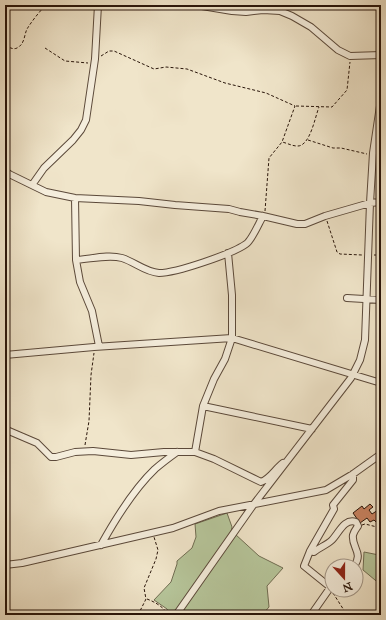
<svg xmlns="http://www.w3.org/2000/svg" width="386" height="620" viewBox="0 0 386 620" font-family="'IM FELL Great Primer',serif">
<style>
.green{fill:#b6c59a;stroke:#706d52}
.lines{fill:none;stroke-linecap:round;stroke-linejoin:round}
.stream{stroke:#6d7a75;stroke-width:1.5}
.building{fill:#c88361;stroke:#29150a}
.minor-casing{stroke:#5b493a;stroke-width:8}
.path{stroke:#29150a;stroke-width:1;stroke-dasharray:3 2;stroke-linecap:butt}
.minor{stroke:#f5eedd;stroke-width:6}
</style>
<rect width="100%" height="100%" fill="#f0e5ca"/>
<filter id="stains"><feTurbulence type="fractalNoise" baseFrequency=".005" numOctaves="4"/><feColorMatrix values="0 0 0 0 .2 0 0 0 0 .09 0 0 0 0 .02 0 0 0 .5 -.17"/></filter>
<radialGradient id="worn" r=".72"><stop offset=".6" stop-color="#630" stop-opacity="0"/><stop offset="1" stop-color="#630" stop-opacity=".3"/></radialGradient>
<!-- green -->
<path class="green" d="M227 513 232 527 231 532C211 559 193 588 173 615H170L167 609 154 600 171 582 177 564V561L192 548 196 537 195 524Z
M235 534 259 556 283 568 267 586 269 607 262 615H180Z
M364 552 379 555 381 553V585L363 570Z"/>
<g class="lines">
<!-- stream -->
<path class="stream" d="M379 461 381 462"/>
</g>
<!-- building -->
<path class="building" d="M370 504 373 507 369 510 372 514 381 508V519L376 522 374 520 370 522 367 518 360 523 353 513 362 506 364 509Z"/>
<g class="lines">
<!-- minor casing -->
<g class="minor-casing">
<path id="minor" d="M196 5 232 11 246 12 263 10 280 11 292 16 311 27 338 50 350 56 381 55
M5 172 46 192 75 198 139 201 175 205 229 209 240 212 263 216 297 224H305L325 216 370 203 381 202
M5 181 8 173
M32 185 44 168 73 140 81 130 86 120 95 59 98 5
M75 198 76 260 80 282 92 311 99 346
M76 260C91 259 108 254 122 258 135 262 145 272 159 273 176 273 232 254 246 244 252 240 259 223 263 216
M347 298 381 300
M5 355 94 347 232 338 381 383
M203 406 312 429
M5 433 9 431 37 443 51 457H56L75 452 93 451 131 455 164 452H195L214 459 261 482C270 479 275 469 283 463
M195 452 203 406 214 379 225 359 232 338V295L228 253
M353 474V480L333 505 334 509 310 551 314 552C320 547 327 545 332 540 339 533 344 518 356 522L358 526C356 529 354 531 353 535 351 547 364 553 354 566
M101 545C116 518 133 490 155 469 162 463 170 457 177 452
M310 551 304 566 330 587
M5 565 22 563 173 528 219 511 326 490 353 474 381 454
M176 615 254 504 351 378 360 360 365 340 370 203 373 153 381 99
M311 615 332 585"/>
</g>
<!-- path -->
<path class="path" d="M5 46C9 47 13 50 17 48 25 44 24 35 27 29 32 21 39 12 46 5
M45 48 65 61 88 63
M101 56 109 51H114L154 69 166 67 187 69 225 83 266 93 295 106 282 142
M296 106 332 107 347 90 350 62
M308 140 333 148H341L367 154
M265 211 269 158 282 142C287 143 292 146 297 146 310 147 315 117 319 107
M327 221 337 252 340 254 362 255
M374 255H381
M85 445 89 421 91 375 94 353
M362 525 365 524 381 528
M333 593 347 615
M147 599C155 602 164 607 168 615
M138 615 146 599 144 588 156 559 158 550 154 537"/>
<!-- minor -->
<use href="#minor" class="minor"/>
</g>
<!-- margin -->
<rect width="386" height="620" fill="none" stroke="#f0e5ca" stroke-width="20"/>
<rect x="6" y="6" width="374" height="608" fill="none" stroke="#29150a" stroke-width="2"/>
<rect x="10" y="10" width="366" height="600" fill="none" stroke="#29150a"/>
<!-- north arrow -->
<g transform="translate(344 578) rotate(159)"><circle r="19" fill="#f5eedd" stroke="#a39789"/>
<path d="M0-3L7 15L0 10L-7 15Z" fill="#8f2418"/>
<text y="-6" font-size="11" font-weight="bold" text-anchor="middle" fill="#29150a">N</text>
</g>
<rect width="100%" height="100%" filter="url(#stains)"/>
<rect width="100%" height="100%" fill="url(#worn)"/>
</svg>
